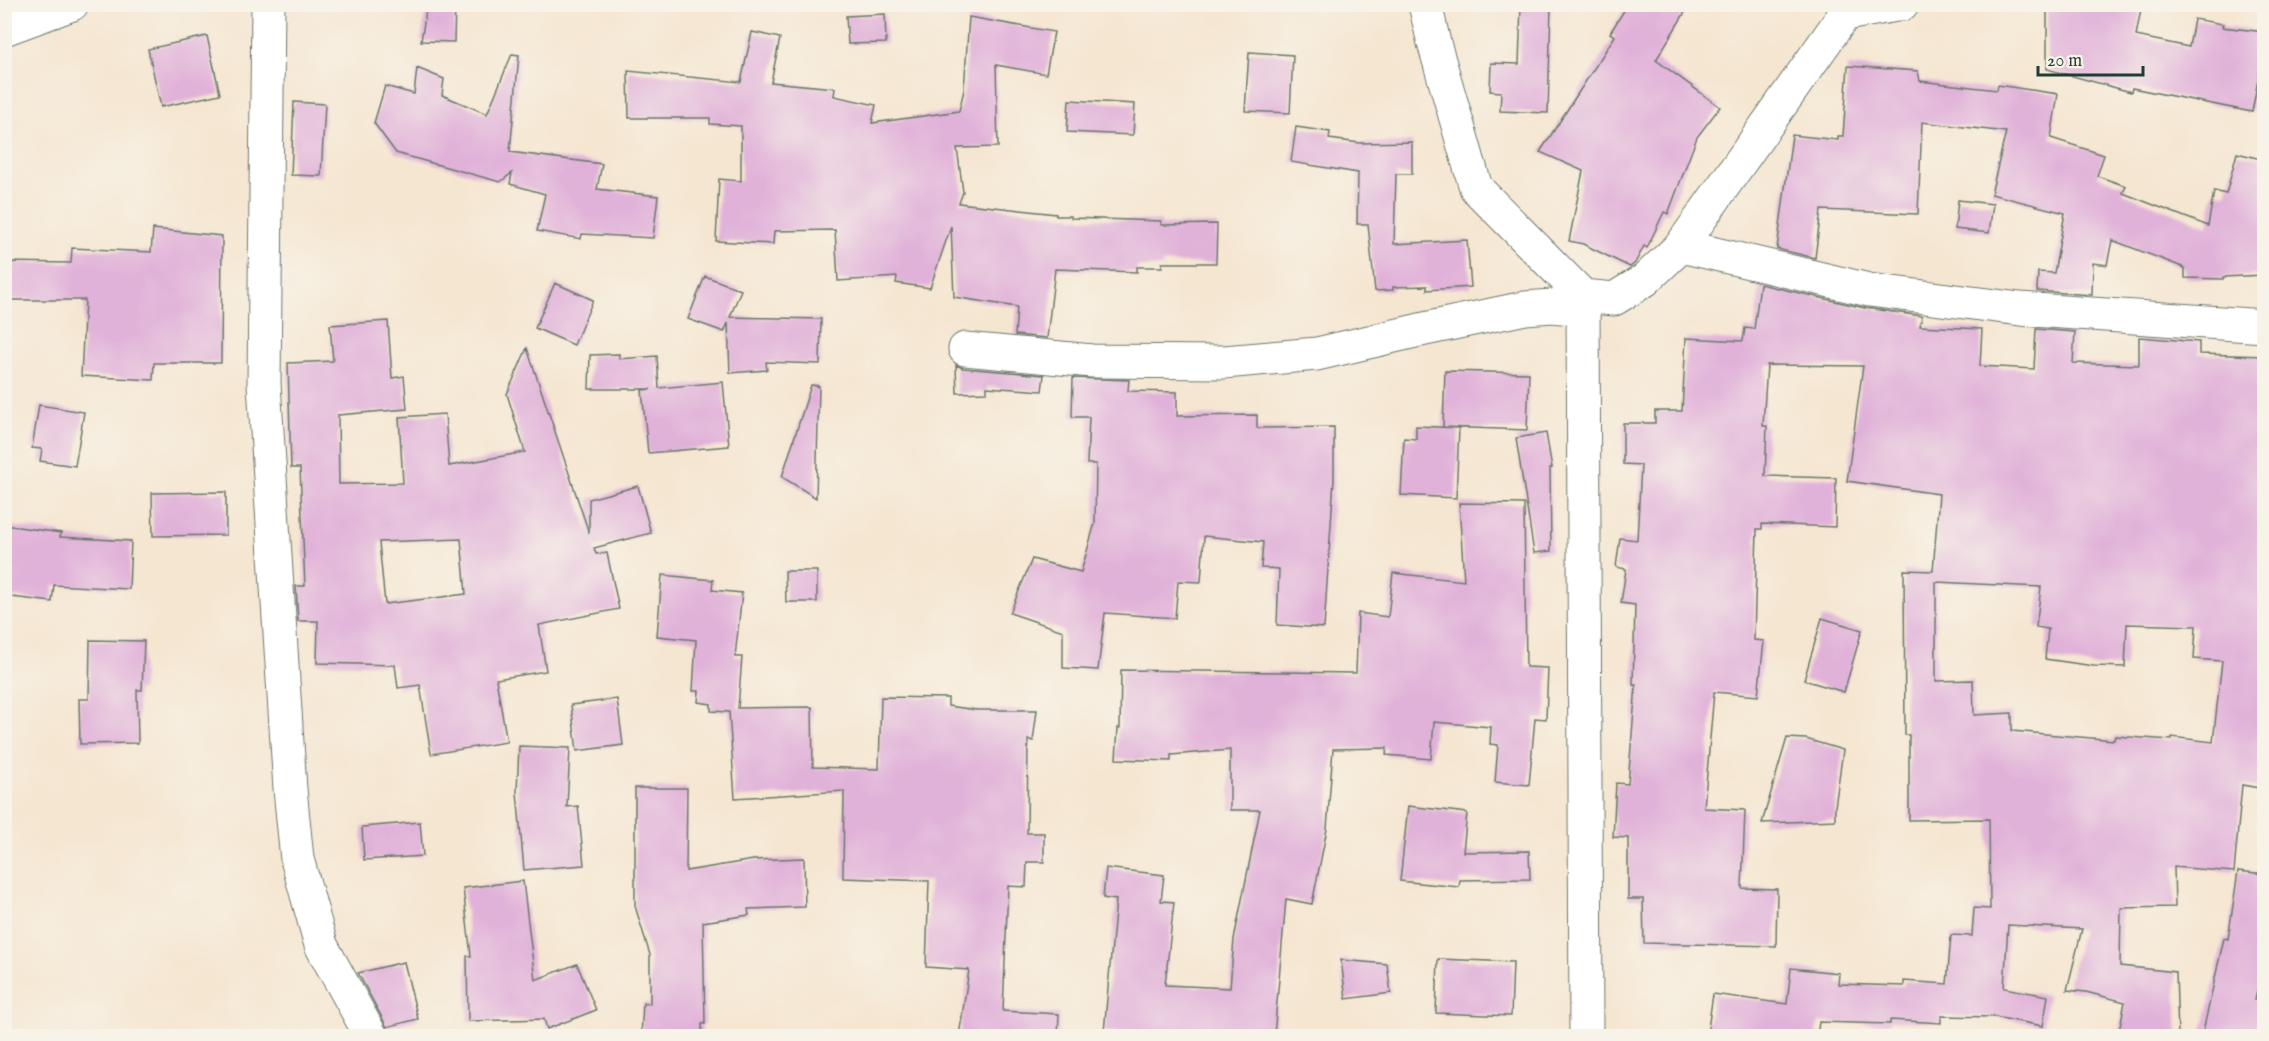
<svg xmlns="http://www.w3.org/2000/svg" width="2269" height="1041" viewBox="0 0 2269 1041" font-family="'IM FELL English',serif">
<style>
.building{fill:#e1b2d9;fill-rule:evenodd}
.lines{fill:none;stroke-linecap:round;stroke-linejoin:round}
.minor-casing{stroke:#6a786b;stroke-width:35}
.minor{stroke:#fff;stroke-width:33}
</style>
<rect width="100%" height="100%" fill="#f7f3e8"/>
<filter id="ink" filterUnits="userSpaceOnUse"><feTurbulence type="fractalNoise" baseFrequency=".0167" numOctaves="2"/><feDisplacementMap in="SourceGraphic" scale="12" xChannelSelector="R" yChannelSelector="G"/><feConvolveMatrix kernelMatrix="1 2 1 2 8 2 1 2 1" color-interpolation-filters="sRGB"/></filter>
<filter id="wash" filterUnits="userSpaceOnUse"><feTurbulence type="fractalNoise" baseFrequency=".008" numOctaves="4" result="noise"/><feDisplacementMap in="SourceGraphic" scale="24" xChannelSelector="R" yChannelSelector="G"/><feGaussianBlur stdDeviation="1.35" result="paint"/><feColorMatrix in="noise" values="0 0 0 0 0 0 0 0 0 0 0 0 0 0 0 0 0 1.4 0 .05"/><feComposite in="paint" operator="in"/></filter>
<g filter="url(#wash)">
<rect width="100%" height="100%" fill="#f5e6d1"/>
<g id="blocks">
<!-- building -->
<path class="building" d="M427 4H455L454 42 421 41Z
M1628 4H1690L1656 60 1720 107 1697 137 1668 214 1664 212 1647 248 1644 246 1635 263 1630 267 1583 244 1569 241 1583 171 1540 152 1615 36 1610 33Z
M2047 4H2142L2136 36 2189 47 2194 19 2223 24 2222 27 2265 32V64H2261L2252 112 2132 88 2131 92 2047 69Z
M1521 5 1551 6 1548 113 1500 111 1501 92 1490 91 1491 63 1519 64Z
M885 14 886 43 848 44 846 16Z
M969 17 1054 32 1046 74 996 65 998 147 957 148 963 192 959 203 1056 214V216H1071V218L1161 221V225L1217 224 1216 263H1162V267H1137V272L1055 269 1047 338 1015 335 1017 307 954 297 951 226 930 288 896 283 897 277 838 281 835 230 774 231 773 244 716 241 719 179 741 181V126L710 124V118H629L628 71 741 82 752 32 780 38 771 82 835 88 834 96 876 105 872 123 959 111 964 90Z
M207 36 220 94 161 107 148 49Z
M1249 52 1293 55 1290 113 1245 111Z
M512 54 519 55 510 152 602 164 597 189 658 196 653 238 582 234 581 239 537 231 545 194 510 184 512 173 500 182 396 153 374 123 385 86 414 94 417 68 444 79 442 95 487 114Z
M1848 66 1918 71 1920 81 1997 90 1998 85 2058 94 2051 138 2104 155 2097 176 2126 186 2123 193 2208 226 2214 191 2226 194 2237 153 2265 160V275L2223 277V279L2185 278V268L2112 240 2107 265 2093 263 2092 295 2037 291 2038 272 2054 273 2065 213 1991 194 2006 132 1922 122 1918 214 1821 210 1815 258 1777 249 1792 135 1838 140V136H1843Z
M1069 100 1135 104 1133 135 1067 132Z
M294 102 325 104 321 176 291 175Z
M1296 127 1330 132 1329 139 1360 143 1412 142V174H1396L1394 244 1467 240 1471 287 1427 290V286L1393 287V290L1375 291 1368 224H1357L1358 173 1291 162Z
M1958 200 1993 204 1989 233 1955 229Z
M153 229 222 236 221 363H154L153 380 81 376 85 300H4V262L71 263 72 248 151 252Z
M705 276 741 290 730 317 821 319 820 364 766 362 767 370 730 373 728 323 724 332 688 319Z
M555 283 593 300 574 345 535 328Z
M1760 284 1865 308 1922 316 1920 326 1982 329 1980 366 2034 369 2036 329 2075 332 2073 363 2139 365V337L2199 342V354L2265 356V789L2242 785 2234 872 2174 867 2175 907 2121 908 2120 966 2176 972 2178 1036H2155L2119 1031 2125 1002 2086 992 2067 990 2082 929 2008 925 2004 988 2048 996 2043 1026 1995 1017 1941 1016V1023L1890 1020V1024L1819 1022 1817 1036H1707L1713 994 1787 1004 1791 968 1839 973 1838 984 1904 986V981L1947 984 1951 935 1972 936 1974 908 1990 909 1989 819 1909 820V735H1905L1904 570 1933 571 1939 494 1847 481 1863 366 1767 365 1763 426H1767L1765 476 1836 478 1835 527 1762 524V529H1757L1754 640 1764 641 1758 696 1714 692 1704 808 1745 810 1742 888 1777 889 1776 946 1644 943 1643 899H1628V838L1613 837 1616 783 1628 784 1636 685H1633L1635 605 1621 603 1626 569 1616 567 1620 538 1637 540 1641 465 1623 464V423H1655V411H1682L1686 338 1743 341 1745 328 1754 329ZM1936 582 2041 587 2036 627 2048 629 2045 659 2094 666 2125 667 2127 624 2196 626 2194 659 2222 661 2213 742 2172 737V740L2115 736 2114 740 2012 731V713L1974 715 1973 680 1936 681Z
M388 321 392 378 404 376 407 409 338 415 339 484 403 483 399 417 445 414 449 466 525 452 507 394 527 348 589 533V499L638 486 651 533 594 548 596 554 607 553 619 609 539 625 546 671 496 679 507 742 431 754 420 685 398 688 395 665 317 663 318 621H298L296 586H305L300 468H291L288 363 333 361 330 325ZM461 539 466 594 385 604 379 542Z
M619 354V359L657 356 659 388 723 382 729 446 648 453 642 390 651 389H589L590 355Z
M956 365 963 368 1044 375 1042 391 987 387V392L957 393Z
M1445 371 1529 373 1527 430 1443 427Z
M1073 378 1129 380 1128 391 1177 392V416L1257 415V428L1334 427V479L1324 628 1277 625 1279 569 1261 568 1263 542 1204 536 1201 582 1178 581 1175 618 1105 613 1098 670 1063 668V631L1010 613 1032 559 1081 572 1095 523 1096 464H1087L1089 417H1072Z
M811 385 819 386 816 498 782 477Z
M39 405 84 412 75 466 40 461 42 449 32 448Z
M1416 426 1459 428 1456 498 1401 495 1404 438 1416 439Z
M1546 433 1552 468H1550L1551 551 1534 553 1516 438Z
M226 492V535L153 536 152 493Z
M1459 503 1524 504 1526 667 1548 668 1546 719 1535 718 1529 785 1495 782 1498 745 1490 744 1491 727 1434 722 1431 759 1386 755 1387 748 1333 749 1327 829 1312 904 1286 899 1274 1036 1212 1030V1036H1160L1104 1032 1116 900 1103 898 1106 868 1164 875 1161 901 1174 902 1165 985 1230 988 1234 939 1260 810H1230V750L1171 755V761L1116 759 1118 728H1120L1121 670 1356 673 1358 613 1388 617 1393 573 1464 581Z
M4 525 61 533 60 537 131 541 129 589 54 585 52 602 4 596Z
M785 571H817V602H786Z
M662 575 713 580 712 590 742 593 735 657H742L738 708 812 707 813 767 879 769 881 697 948 698V706L977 710H1037L1033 741 1028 740 1027 833H1044V862H1027L1026 887 1008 886 1003 1011 1059 1014 1058 1036H959L969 970 926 967 929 881 843 878 844 791 735 798 729 712 711 711V704L698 702 699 691H693L696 640 657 636Z
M1822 618 1862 630 1844 692 1804 680Z
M90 640 144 641 142 690H137L138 743 80 744 79 699H89Z
M617 699 623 745 577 751 571 705Z
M1787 738 1806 739 1843 750 1835 807V820L1762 823Z
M519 746 570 748 567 807 578 806 584 865 524 870 517 792Z
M635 788H687L686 871 753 860 804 858 805 907 748 909 749 915 703 922 705 1024H702V1036H641L643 1003 650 1004V955L635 906Z
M1408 806 1467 813 1463 852 1529 851 1530 879 1460 880 1459 887 1400 881Z
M420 822 423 856 364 860 362 827Z
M2238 871 2265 874V956L2255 1000 2265 1001 2263 1036H2202L2224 938 2228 939Z
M523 881 535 980 577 964 596 1010 547 1029 544 1019 468 1021 467 956H471L463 888Z
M1438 959 1513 962 1511 1016 1436 1013Z
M1341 960 1387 964 1391 993 1346 999Z
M404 962 418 1019 387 1027 358 973Z"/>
</g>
</g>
<g filter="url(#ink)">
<use href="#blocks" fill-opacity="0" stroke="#6a786b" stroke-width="1.5"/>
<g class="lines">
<!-- minor casing -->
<g class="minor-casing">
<path id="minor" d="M268 4 264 384 290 789 297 859 321 945 371 1036
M1425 4 1434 43 1476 188 1583 296 1586 1036
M1846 14 1902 4
M4 29 72 4
M1681 246 1869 290 2020 309 2264 326
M1583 296 1614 299 1645 280 1681 246 1852 4
M965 349 1092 361 1224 362 1317 354 1420 330 1525 308 1552 306 1583 309"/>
</g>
<!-- minor -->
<use href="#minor" class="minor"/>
</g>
</g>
<!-- margin -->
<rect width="2269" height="1041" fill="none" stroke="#f7f3e8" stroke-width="24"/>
<!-- scale -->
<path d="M2038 66v9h105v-9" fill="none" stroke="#1f3d34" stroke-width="3"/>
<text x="2047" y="66" font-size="18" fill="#1f3d34" stroke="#f7f3e8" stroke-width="4.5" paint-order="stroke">20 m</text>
</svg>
